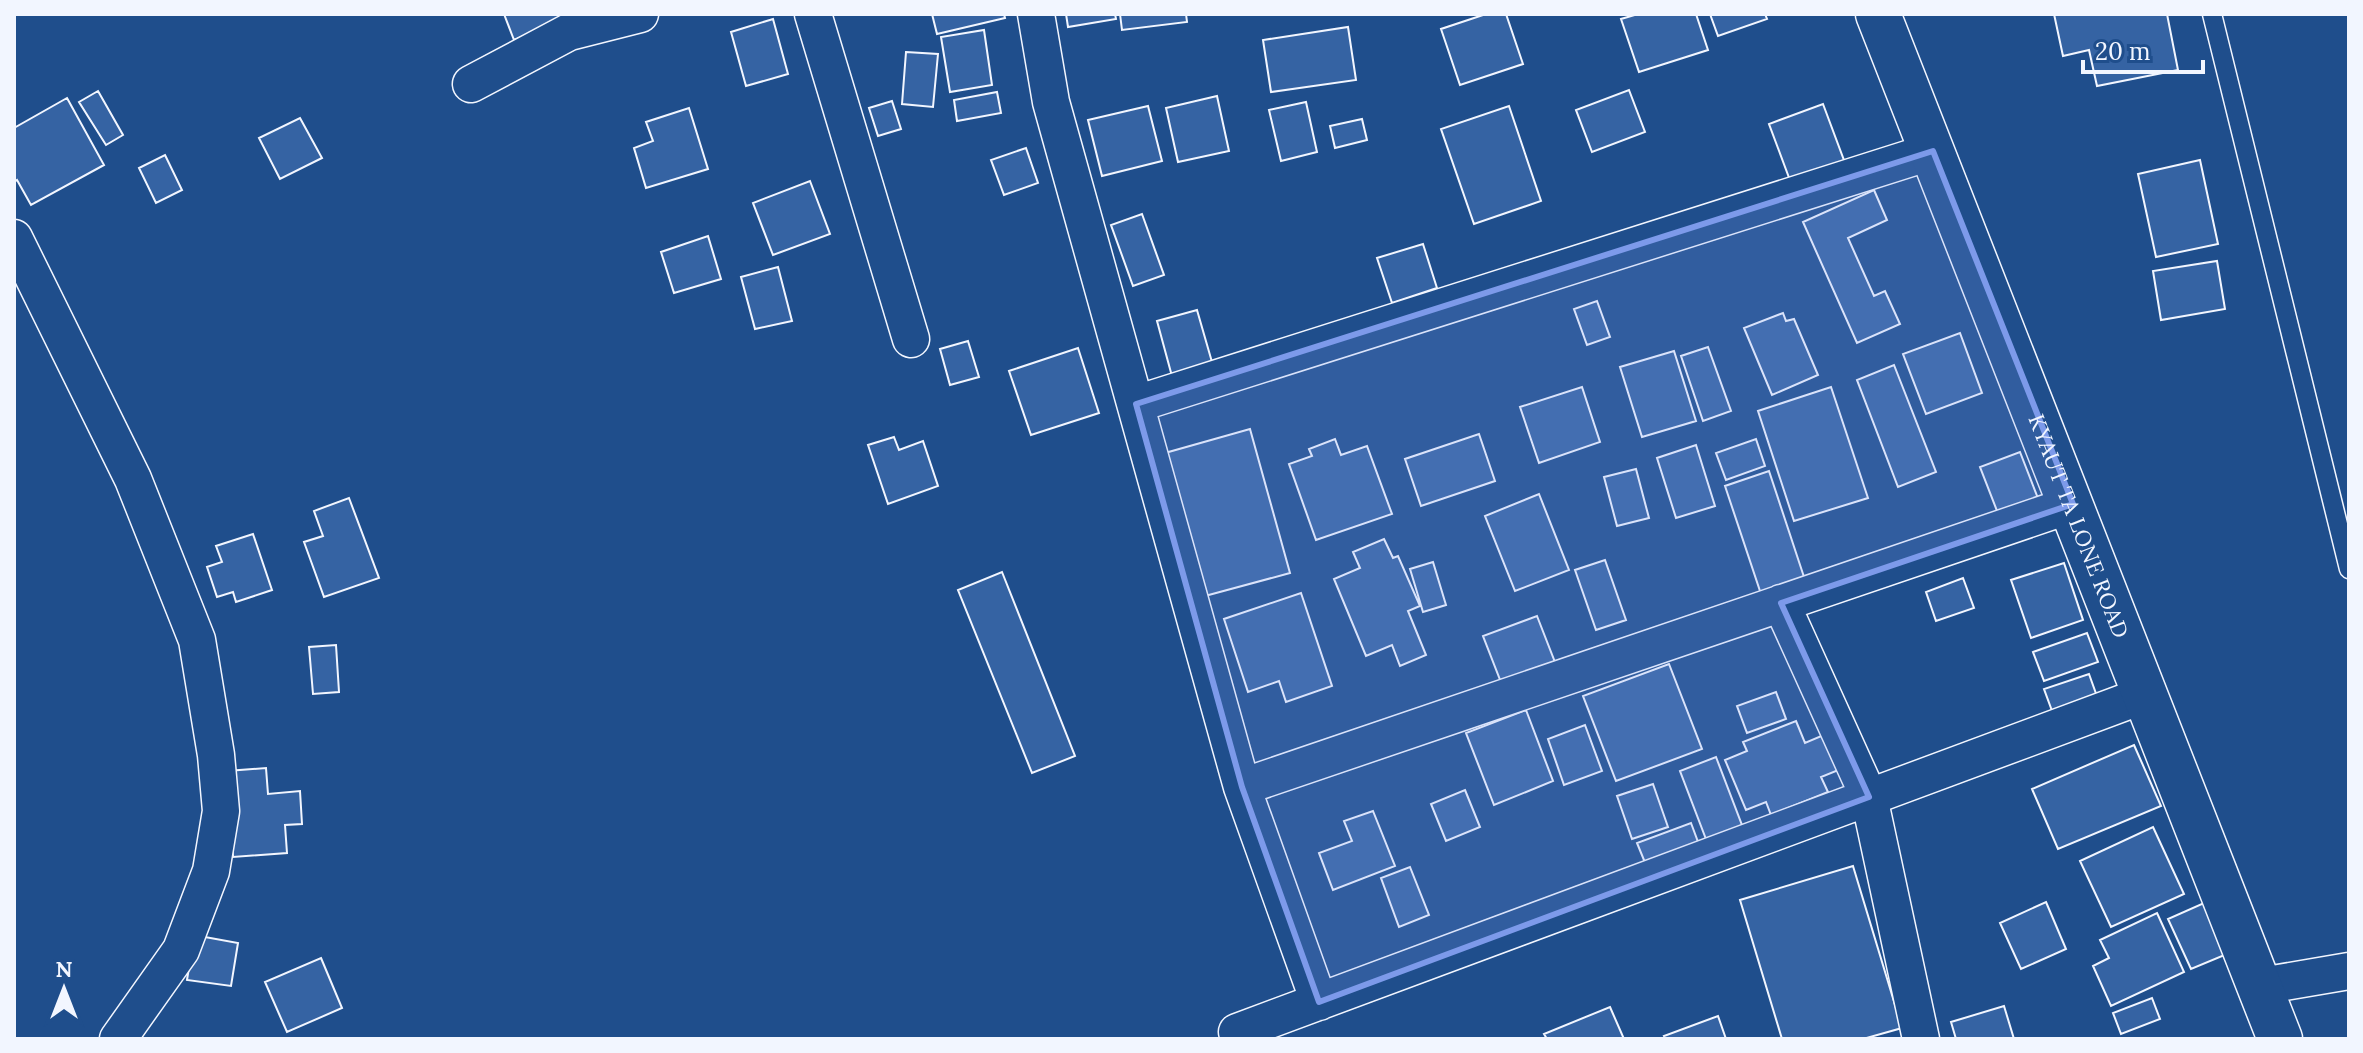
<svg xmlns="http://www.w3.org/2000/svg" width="2363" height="1053" viewBox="0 0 2363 1053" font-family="Lora,serif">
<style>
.building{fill:#3563a3;stroke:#f2f6ff;stroke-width:2}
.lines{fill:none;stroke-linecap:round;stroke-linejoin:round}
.service-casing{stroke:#f2f6ff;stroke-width:21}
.minor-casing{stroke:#f2f6ff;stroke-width:39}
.secondary-casing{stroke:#f2f6ff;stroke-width:47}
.service{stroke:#1f4e8c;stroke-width:18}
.minor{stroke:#1f4e8c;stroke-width:36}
.secondary{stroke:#1f4e8c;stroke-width:44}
.marked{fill:#7d9aea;fill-opacity:0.2;stroke:#7d9aea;stroke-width:6;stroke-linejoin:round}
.labels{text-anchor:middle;stroke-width:6;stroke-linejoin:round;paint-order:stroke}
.street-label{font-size:22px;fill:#f2f6ff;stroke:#1f4e8c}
</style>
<rect width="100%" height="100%" fill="#1f4e8c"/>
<!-- building -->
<path class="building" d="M504 14H575V15L514 40Z
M932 14H1004L1005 18 937 34Z
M1066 14H1115L1116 19 1068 27Z
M1120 14H1186L1187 22 1122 30Z
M1486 14H1506L1523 64 1460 85 1441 29Z
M1638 14H1696L1708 50 1639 72 1621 19Z
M1710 14H1765L1767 19 1718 36Z
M2054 14H2167L2178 70 2097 86 2089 50 2063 56Z
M773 19 788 74 746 86 731 32Z
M1348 27 1356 80 1271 92 1263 40Z
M984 30 992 85 950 92 941 37Z
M906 52 938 54 933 107 902 104Z
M1629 90 1645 132 1592 152 1576 110Z
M98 91 123 135 106 145 79 102Z
M997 92 1001 113 957 121 954 100Z
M1217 96 1229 151 1178 162 1166 108Z
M67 98 104 165 31 205 17 180 14 182V128Z
M892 101 901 129 878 136 869 108Z
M1306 102 1317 152 1281 161 1269 110Z
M1823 104 1845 163 1791 183 1769 124Z
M1148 106 1162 161 1102 176 1088 120Z
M1509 106 1541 201 1474 224 1441 129Z
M689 108 708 169 646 188 634 148 653 141 646 122Z
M300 118 322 158 280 179 259 138Z
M1362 119 1367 140 1335 148 1330 126Z
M1026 148 1038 183 1004 195 991 160Z
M165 155 182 190 156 203 139 168Z
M2200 160 2218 244 2156 257 2138 174Z
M810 181 830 234 773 255 753 203Z
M1874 190 1887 220 1848 238 1874 296 1885 291 1900 324 1857 343 1803 222Z
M1142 214 1164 275 1133 286 1111 225Z
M708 236 721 279 674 293 661 252Z
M1423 244 1437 288 1392 303 1377 258Z
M2217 261 2225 309 2161 320 2153 271Z
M778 267 792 321 755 329 741 277Z
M1597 301 1610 337 1587 345 1574 309Z
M1197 310 1214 369 1173 380 1157 321Z
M1783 313 1786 321 1794 319 1818 375 1772 395 1744 328Z
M1960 333 1982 393 1926 414 1903 354Z
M968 341 979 377 950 385 940 349Z
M1708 347 1731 411 1703 421 1681 356Z
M1078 348 1099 413 1031 435 1009 371Z
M1674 351 1696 421 1642 437 1620 367Z
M1894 365 1936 472 1898 487 1857 380Z
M1582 387 1600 442 1539 463 1520 407Z
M1831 387 1868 498 1794 521 1758 411Z
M1250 429 1290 573 1205 596 1165 453Z
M1479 434 1495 481 1421 506 1405 459Z
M894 437 899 450 923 441 938 486 888 504 868 445Z
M1335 439 1341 455 1367 446 1392 514 1316 540 1289 464 1312 456 1309 449Z
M1756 439 1765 466 1726 480 1716 453Z
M1696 445 1715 506 1676 518 1657 458Z
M2020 452 2039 501 1999 516 1980 467Z
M1636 469 1649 518 1617 526 1604 477Z
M1769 471 1806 583 1762 597 1725 486Z
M1539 494 1569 570 1515 591 1485 516Z
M349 498 379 578 324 597 304 542 323 536 314 511Z
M253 534 272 590 236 602 233 592 217 597 207 567 222 562 216 546Z
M1384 539 1393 558 1398 556 1420 606 1408 611 1426 655 1400 666 1392 645 1366 656 1334 579 1360 568 1353 552Z
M1605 560 1626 620 1596 630 1575 570Z
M1433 562 1446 605 1423 612 1410 569Z
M2064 563 2083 620 2031 638 2011 580Z
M1002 572 1075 756 1032 773 958 590Z
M1963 578 1974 608 1936 621 1926 592Z
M1301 593 1332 686 1286 702 1279 681 1248 692 1224 619Z
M1537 616 1558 670 1504 690 1483 636Z
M2087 633 2098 662 2044 681 2033 652Z
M336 645 339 692 313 694 309 647Z
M1669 664 1702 749 1616 781 1583 696Z
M2089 674 2099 702 2055 719 2044 689Z
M1776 692 1786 719 1747 733 1737 706Z
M1526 710 1553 781 1494 805 1466 733Z
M1796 721 1805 743 1826 734 1841 769 1821 777 1828 792 1771 815 1766 802 1746 810 1725 760 1747 751 1743 742Z
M1585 725 1602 771 1564 785 1548 739Z
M2134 745 2161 806 2058 849 2032 789Z
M1716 757 1745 833 1709 847 1680 771Z
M266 768 268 794 300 791 302 824 285 825 287 853 233 857 227 771Z
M1653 784 1668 827 1632 839 1617 796Z
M1465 790 1480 827 1446 841 1431 804Z
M1373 811 1395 866 1333 890 1319 853 1352 841 1344 821Z
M1691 823 1701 850 1648 870 1637 843Z
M2153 827 2184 894 2111 927 2080 861Z
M1853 866 1902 1028 1863 1039H1782L1740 900Z
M1410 867 1429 915 1399 927 1381 878Z
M2046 902 2066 949 2021 969 2000 923Z
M2204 903 2227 954 2191 969 2168 919Z
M2157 913 2184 972 2111 1006 2093 966 2109 958 2100 940Z
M194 935 238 943 231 986 187 980Z
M321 958 342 1008 287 1032 265 982Z
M2152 998 2160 1019 2121 1034 2113 1013Z
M2004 1006 2014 1039H1956L1951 1022Z
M1610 1007 1624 1039H1547L1544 1034Z
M1718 1016 1726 1039H1666L1664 1036Z"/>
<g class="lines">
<!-- service casing -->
<g class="service-casing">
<path id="service" d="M2212 14 2349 569"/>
</g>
<!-- minor casing -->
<g class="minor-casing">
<path id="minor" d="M813 14 911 339
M1036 14 1051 102 1242 787 1319 1002
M471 84 569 32 640 14
M14 238 133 479 197 640 216 755 221 811 211 871 181 950 118 1039
M1136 404 1933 151
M1781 603 1869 797 1921 1039
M1242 787 2073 504
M2261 986 2349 971
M1237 1032 2147 694"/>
</g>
<!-- secondary casing -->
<g class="secondary-casing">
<g id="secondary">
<path id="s1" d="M1878 14 2280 1039"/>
</g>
</g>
<!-- service -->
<use href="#service" class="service"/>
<!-- minor -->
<use href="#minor" class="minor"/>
<!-- secondary -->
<use href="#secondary" class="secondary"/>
</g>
<!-- marked area -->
<path class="marked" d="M1933 151 2073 504 1781 603 1869 797 1319 1002 1242 787 1136 404Z"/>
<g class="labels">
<!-- street labels -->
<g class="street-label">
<text dy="8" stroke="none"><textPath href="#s1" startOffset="550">KYAUT TA LONE ROAD</textPath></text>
</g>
</g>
<!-- border -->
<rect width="2363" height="1053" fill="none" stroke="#f2f6ff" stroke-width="32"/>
<!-- north arrow -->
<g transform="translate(64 989)" stroke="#1f4e8c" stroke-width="6" paint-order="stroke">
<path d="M0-6L14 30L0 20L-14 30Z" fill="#f2f6ff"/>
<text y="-12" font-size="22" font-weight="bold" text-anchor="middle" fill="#f2f6ff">N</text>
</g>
<!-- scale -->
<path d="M2083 60v12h120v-12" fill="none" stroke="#f2f6ff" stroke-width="4"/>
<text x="2095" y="60" font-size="24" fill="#f2f6ff" stroke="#1f4e8c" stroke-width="6" paint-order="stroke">20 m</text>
</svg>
